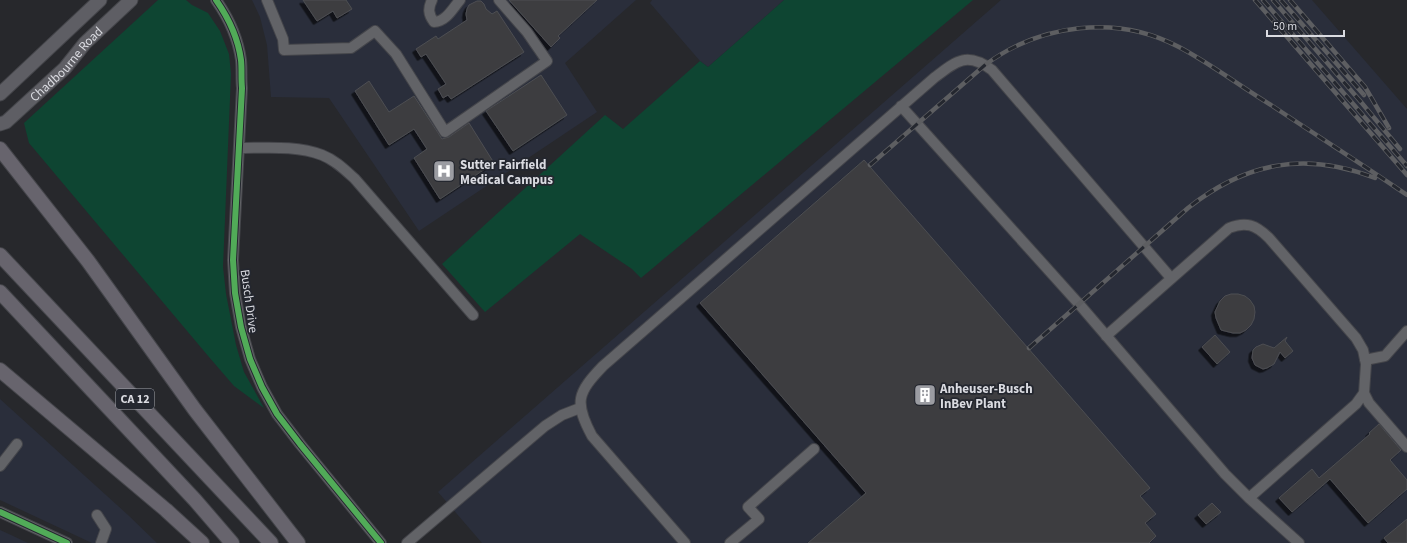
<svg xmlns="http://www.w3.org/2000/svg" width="1407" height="543" viewBox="0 0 1407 543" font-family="'Source Sans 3',sans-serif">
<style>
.built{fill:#2a2e3b}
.green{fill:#0e4532}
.building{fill:#3c3d40;stroke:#4d4e52;filter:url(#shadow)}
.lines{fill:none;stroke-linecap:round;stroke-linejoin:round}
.minor-casing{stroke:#44454a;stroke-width:12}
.major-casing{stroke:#44454a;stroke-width:15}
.highway-casing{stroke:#44454a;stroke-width:16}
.minor{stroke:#626367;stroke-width:10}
.major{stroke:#5e5e64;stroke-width:13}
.highway{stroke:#67646d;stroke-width:14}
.rail-casing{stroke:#5d5e61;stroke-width:4.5}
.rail{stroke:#24272f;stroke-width:3;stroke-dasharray:9;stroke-linecap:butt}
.cycleway-casing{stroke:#24272f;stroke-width:8}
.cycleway{stroke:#51ab58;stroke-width:6}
.labels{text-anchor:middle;stroke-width:3.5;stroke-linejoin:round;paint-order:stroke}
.shield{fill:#24272f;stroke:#a3a5ac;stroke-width:1}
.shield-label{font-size:12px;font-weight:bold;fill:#dadbe1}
.street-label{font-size:13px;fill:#dadbe1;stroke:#24272f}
.poi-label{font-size:13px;font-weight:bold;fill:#dadbe1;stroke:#24272f;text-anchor:start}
</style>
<defs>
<filter id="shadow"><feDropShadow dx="-3.5" dy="3.5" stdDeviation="0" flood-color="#0009"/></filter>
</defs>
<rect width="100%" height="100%" fill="#27282c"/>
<!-- built -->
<path class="built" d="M252 0H636L565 63 597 112 419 231 329 98 271 97 267 45 260 17Z
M652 0H784L708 67 700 61 650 3Z
M1001 0H1312L1407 109V543H482L438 492Z
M0 399 128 515 157 543H92L0 500Z
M0 530 11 535 28 543H0Z"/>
<!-- green -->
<path class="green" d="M158 0H186L192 5 208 13 220 31 229 54 231 74 223 267 226 294 236 345 244 372 264 408 234 386 209 357 29 143 24 123Z
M784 0H973L641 278 632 269 580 234 485 312 442 264 605 115 623 129 700 61 708 67Z"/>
<!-- building -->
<path class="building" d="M303 0H346L352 9 337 18 333 11 317 21Z
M509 0H597L558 36 560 38 551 47Z
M477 1H481L484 4 486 9 492 14 497 11 524 52 451 99 448 95 443 98 438 89 446 84 426 54 421 57 416 49 436 36 438 39 467 20 466 14 467 9 469 5Z
M541 75 567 115 513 151 486 111Z
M369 81 389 112 414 96 442 139 449 137 469 123 494 163 440 199 414 158 427 149 414 129 389 145 355 91Z
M864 160 1150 488 1140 496 1156 514 1145 523 1156 536 1149 543H808L866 493 700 303Z
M1231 294H1238L1245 296 1250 300 1254 306 1255 312 1254 319 1251 325 1246 330 1240 333H1233L1221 330 1216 318 1215 312 1220 301 1225 296Z
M1215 335 1230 352 1217 364 1202 347Z
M1287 337 1285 341 1293 351 1285 358 1280 352 1274 364 1267 368 1263 369 1255 365 1252 358 1253 350 1256 347 1263 344 1274 348Z
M1379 424 1401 450 1390 460 1407 480V489L1368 523 1330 479 1292 512 1279 498 1312 469 1319 478 1370 434 1369 433Z
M1212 503 1221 512 1206 524 1198 515Z
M1407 519V543H1388L1384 538Z"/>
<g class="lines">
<!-- minor casing -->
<g class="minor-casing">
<path id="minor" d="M216 0C228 17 238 38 241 60 242 69 241 79 242 88L233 260 235 293 241 327 250 359 262 387 277 414 300 444 381 543
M267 0 283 39 284 50 351 48 375 31 396 54 445 132 547 61 527 32 499 0
M432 0C428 8 428 14 434 22 446 22 453 8 460 0
M901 106 1079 304 1225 474 1249 498 1299 543
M239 148C265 148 297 145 322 155 335 160 345 170 355 179L473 315
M1106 336 1229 228C1246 221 1256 225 1269 238L1356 338 1363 350 1366 364 1364 393 1369 403 1407 447
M1365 360 1385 356 1407 331
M0 466 17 444
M1249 498 1356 404 1364 393
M0 512 67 543
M97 515 106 529 101 543
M407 543 545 426 562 415 580 408
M685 543 592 436C574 402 577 393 603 366L934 78C956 61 967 51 992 70L1171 278
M730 543 759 519 748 507 814 449"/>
</g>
<!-- major casing -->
<g class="major-casing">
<g id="major">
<path d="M0 94 100 0"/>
<path id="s1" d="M0 124 6 122 65 68 85 43 131 0"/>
</g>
</g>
<!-- highway casing -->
<g class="highway-casing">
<path id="highway" d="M0 149 88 261 195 410 298 543
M0 255 271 543
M0 292 195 500 232 543
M0 370 166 510 202 543"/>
</g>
<!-- minor -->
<use href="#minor" class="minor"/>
<!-- major -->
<use href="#major" class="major"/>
<!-- highway -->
<use href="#highway" class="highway"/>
<!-- rail casing -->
<g class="rail-casing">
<path id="rail" d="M1255 0 1407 175
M1263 0 1407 166
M1273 0 1361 102 1400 149
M1281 0 1364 95
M1290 0 1365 87 1389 128
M870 165 985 65C1040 24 1117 14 1179 47 1211 64 1240 86 1271 105 1316 135 1362 164 1407 195
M1029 348 1188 208C1246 162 1306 151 1375 178"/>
</g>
<!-- rail -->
<use href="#rail" class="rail"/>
<!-- cycleway casing -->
<g class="cycleway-casing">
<path id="cycleway" d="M216 0C228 17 238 38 241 60 242 69 241 79 242 88L233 260 235 293 241 327 250 359 262 387 277 414 300 444 381 543
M0 512 67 543"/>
</g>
<!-- cycleway -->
<use href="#cycleway" class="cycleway"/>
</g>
<!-- icons -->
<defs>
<g id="hospital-square" transform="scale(1.15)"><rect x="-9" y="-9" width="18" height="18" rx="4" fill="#9b9ca2" stroke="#24272f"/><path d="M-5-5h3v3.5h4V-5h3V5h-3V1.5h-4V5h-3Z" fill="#fff"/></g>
<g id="building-square" transform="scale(1.15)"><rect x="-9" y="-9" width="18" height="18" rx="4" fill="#9b9ca2" stroke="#24272f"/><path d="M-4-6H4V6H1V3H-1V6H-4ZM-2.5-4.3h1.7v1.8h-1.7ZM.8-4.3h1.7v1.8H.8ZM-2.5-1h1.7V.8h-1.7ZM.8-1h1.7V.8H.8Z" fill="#fff"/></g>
</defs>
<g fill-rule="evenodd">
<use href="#hospital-square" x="444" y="171"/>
<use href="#building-square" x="925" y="395"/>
</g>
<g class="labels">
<!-- shield labels -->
<rect class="shield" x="116" y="389" width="38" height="20" rx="3"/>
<g class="shield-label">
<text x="135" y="403">CA 12</text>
</g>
<!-- street labels -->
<g class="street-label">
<text dy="5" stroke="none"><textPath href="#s1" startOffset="90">Chadbourne Road</textPath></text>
<text transform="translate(250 301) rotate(82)" y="5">Busch Drive</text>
</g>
<!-- poi labels -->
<g class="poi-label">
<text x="460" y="169">Sutter Fairfield<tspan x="460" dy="15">Medical Campus</tspan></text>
<text x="940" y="393">Anheuser-Busch<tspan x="940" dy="15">InBev Plant</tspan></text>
</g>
</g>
<!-- scale -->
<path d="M1267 30v6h77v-6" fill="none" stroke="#dadbe1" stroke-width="2"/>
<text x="1273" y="30" font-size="12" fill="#dadbe1" stroke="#24272f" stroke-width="3" paint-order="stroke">50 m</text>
</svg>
